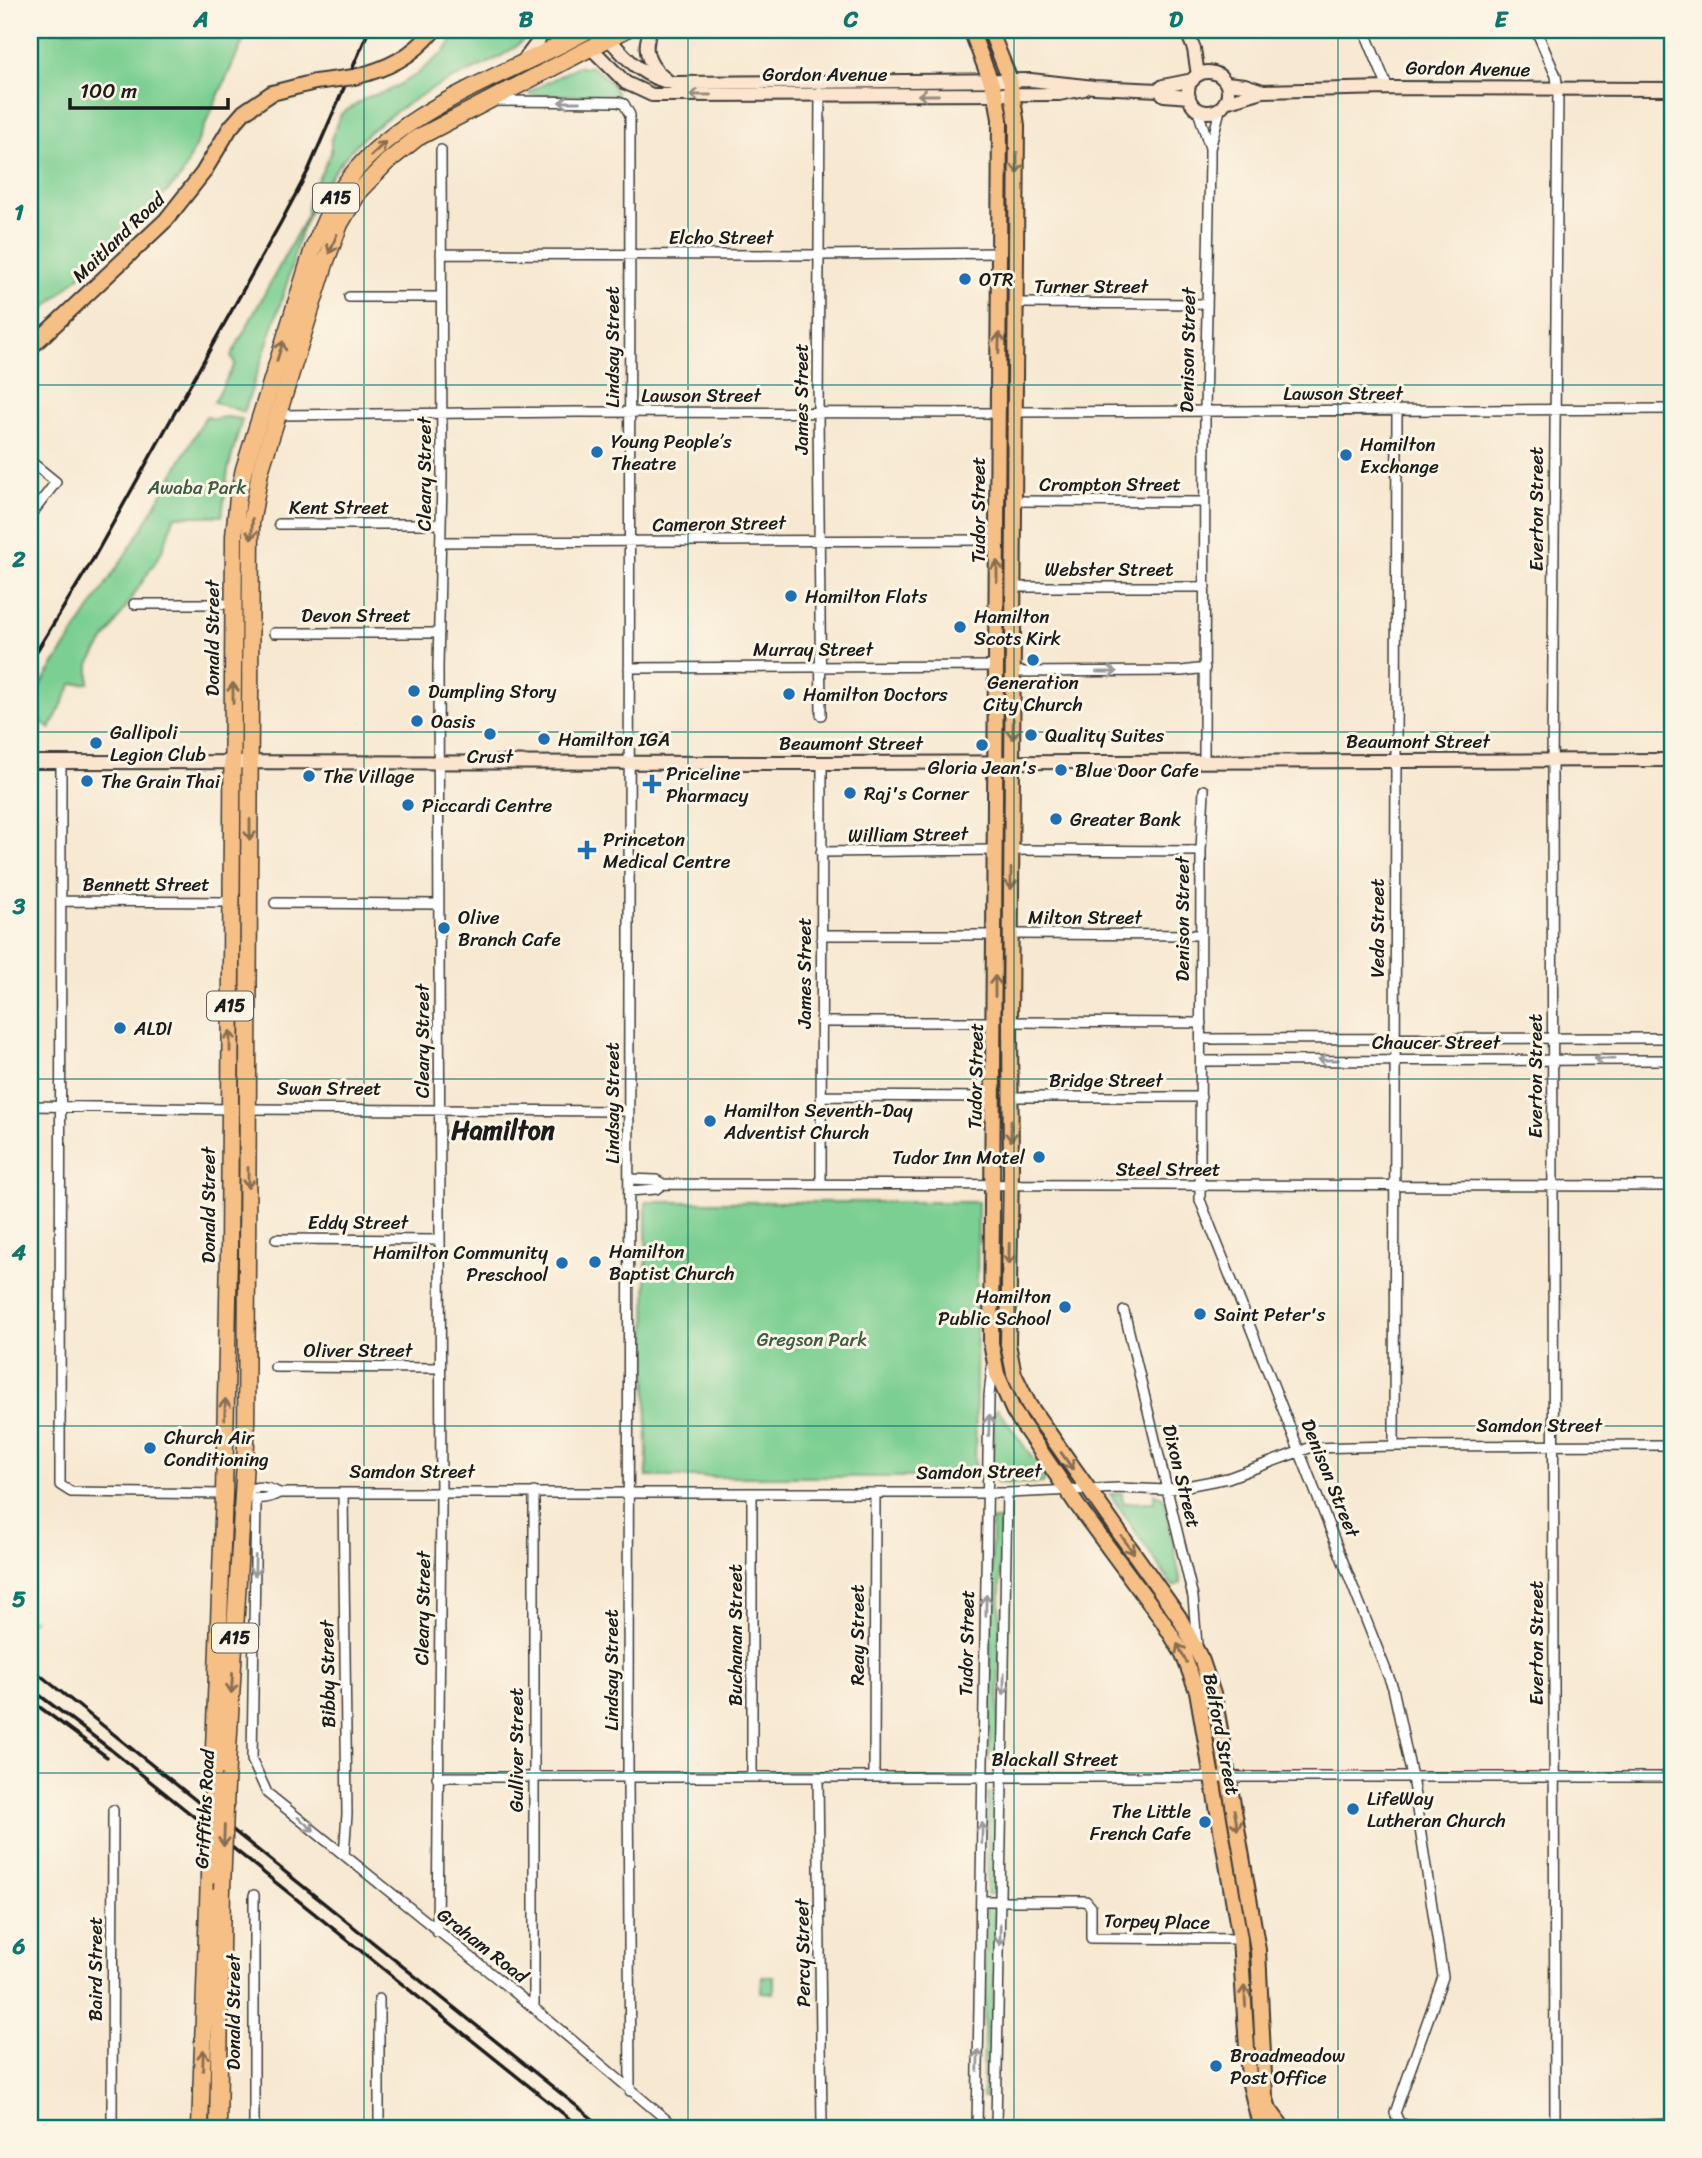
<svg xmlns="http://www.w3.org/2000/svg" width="1702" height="2158" viewBox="0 0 1702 2158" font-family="Sriracha,sans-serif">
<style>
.green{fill:#7ccf92;stroke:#4c7657;stroke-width:2}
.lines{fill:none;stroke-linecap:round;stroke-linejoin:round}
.stream{stroke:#4ab1c9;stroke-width:3.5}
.street-casing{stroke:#3d3b37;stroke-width:12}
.secondary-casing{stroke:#3d3b37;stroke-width:16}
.primary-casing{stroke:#3d3b37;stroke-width:18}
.highway-casing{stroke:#3d3b37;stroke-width:19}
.street{stroke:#fff;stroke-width:9}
.secondary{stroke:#fbe5cf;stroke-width:12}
.primary{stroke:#f5bf86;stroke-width:14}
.highway{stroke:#f5bf86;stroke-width:16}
.rail{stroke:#1c1c1c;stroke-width:3.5}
.primary-bridge-casing{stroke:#3d3b37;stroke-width:18;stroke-linecap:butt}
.highway-bridge-casing{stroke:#3d3b37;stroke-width:19;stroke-linecap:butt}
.primary-bridge{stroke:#f5bf86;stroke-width:14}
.highway-bridge{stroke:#f5bf86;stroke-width:16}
.oneway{stroke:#978b7e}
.oneway2{stroke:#999}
.oneway3{stroke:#886e51}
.grid{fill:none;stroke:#0f766e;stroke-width:2;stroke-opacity:0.55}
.poi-dot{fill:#1f6fb2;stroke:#fcf5e5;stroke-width:2.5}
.labels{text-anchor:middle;stroke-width:6;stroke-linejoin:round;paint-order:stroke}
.shield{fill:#fcf5e5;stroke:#5f5d58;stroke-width:2}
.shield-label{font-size:18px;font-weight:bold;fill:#1c1c1c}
.street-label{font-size:19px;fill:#1c1c1c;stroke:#fcf5e5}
.poi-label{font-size:19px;fill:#1c1c1c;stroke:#fcf5e5;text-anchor:start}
.park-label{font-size:19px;fill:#3e5b45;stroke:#fcf5e5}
.district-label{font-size:26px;font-weight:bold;fill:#1c1c1c;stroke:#fcf5e5}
.neatline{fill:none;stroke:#0f766e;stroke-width:2.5}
.grid-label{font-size:23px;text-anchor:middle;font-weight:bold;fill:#0f766e}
</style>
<rect width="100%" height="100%" fill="#fcf5e5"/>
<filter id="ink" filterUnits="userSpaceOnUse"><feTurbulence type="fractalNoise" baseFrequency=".0143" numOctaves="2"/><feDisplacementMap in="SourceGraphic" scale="14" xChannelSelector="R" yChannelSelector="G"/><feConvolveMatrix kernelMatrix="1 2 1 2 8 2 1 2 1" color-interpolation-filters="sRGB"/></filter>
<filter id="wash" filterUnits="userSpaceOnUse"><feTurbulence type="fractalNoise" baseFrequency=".00686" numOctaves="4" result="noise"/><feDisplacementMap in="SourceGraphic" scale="28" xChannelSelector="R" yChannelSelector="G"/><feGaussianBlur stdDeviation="1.57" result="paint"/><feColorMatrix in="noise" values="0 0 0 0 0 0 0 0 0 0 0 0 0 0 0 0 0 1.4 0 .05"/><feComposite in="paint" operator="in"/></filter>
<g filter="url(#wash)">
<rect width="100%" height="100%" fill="#f7e8d1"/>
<!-- green -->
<path class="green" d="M30 30H244V39L182 176 143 217 30 322Z
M459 30H530C521 55 452 77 428 91 402 107 372 126 352 149 332 171 309 207 300 235 294 251 292 269 286 286 273 328 258 370 244 412L214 402 235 364 231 356 307 215 308 200 331 153V139L341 114 368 97 388 91 416 75 445 51Z
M578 66 583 68 590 66C600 72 615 84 617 96L530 95 529 92Z
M206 416 213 419 226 417 242 419 228 470 222 516H175L161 553 89 664V683L72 684 50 729 31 714 34 705 30 701 142 529Z
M646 1202H978L975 1477H647Z
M998 1409 1046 1477 1043 1483H998L992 1475 994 1412Z
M1122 1493 1123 1503 1154 1502V1493L1164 1498 1181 1583 1174 1586 1170 1582 1110 1494Z
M992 1520H1001L998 1760H989Z
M988 1793 997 1794 995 1894H987Z
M986 1906H995L992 2097H983Z
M762 1976H774V1993L761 1992Z"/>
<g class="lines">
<!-- stream -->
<path class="stream" d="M30 1621 33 1620"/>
</g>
</g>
<g filter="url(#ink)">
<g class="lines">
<!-- street casing -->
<g class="street-casing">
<path id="street" d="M1364 30 1388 88
M1536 30 1556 76 1558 90 1552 770 1555 2126
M820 92 818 413 821 715
M494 101 618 102 624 104 630 115 628 1777 630 2091
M1197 108 1210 148
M441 254 819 255 1000 253
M349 297H441
M1017 303 1207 304
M1015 412 1672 409
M279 415 577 412 998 413
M30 461 56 482 30 516
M1014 501 1205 502
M279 524H441
M441 542 997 540
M1013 587H1205
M134 604H234
M274 633H439
M629 668 997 666
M1014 672 1182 671 1205 668
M61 761 60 1485 71 1492 224 1494
M1204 761 1205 411 1210 162V149L1221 106
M1204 790 1201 851 1200 1200 1393 1688 1412 1777 1443 1977 1395 2113 1399 2122 1406 2125 1450 2128
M1011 850 1201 851
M821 852 995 850
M62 901 230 902
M275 903 439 904
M1011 934 1201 935
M822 935H995
M822 1022H995
M1010 1022 1201 1023
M1201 1039 1672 1038
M1201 1061 1672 1060
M822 1096 994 1097
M1011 1097H1201
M30 1106 230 1109
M248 1109 629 1111
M629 1179 656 1180 663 1184 1672 1186
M821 1183 822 763
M629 1191 656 1189 663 1184
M276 1239 439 1240
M1124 1311 1193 1597 1197 1645
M275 1367 440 1368
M1394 1446 1397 411
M279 1493C268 1487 255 1484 244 1493 255 1501 268 1499 279 1493H1007L1119 1488 1166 1490 1228 1478 1309 1448 1394 1446 1672 1445
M343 1493 347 1814 344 1855
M256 1498 252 1760 267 1793 534 2008 676 2128
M437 1777H1672
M752 1777V1493
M818 1777 822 2128
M874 1777 875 1493
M981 1901H1086L1091 1907V1938L1240 1939
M437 1932 441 1506 438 667 442 478 441 150
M379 1999V2128
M534 2008V1492
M112 2128 113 1810
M254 2128V1895
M977 2128 989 1396 992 1367
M996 2128 1007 1493"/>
</g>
<!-- secondary casing -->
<g class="secondary-casing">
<path id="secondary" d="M651 30C641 50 649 67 667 80
M1186 30 1194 49 1198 75
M609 39C628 60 643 78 673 83L1031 80 1094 87 1159 90 1163 86 1193 80
M591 48 626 83 652 95 1059 94 1084 89
M521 64 539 40 543 30
M1188 92a20 20 0 1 1 40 0a20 20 0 1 1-40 0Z
M1226 83 1245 85 1263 91
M1159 90 1164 95 1189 97
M1225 102 1263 91 1388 88 1672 89
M30 762 822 763 1672 760
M1526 2128 1555 2126 1561 2128
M1614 2128 1672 2126"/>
</g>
<!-- primary casing -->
<g class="primary-casing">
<path id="primary" d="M971 30 996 95 1000 119 991 1343 997 1374 1014 1412 1077 1505 1162 1620 1183 1654 1197 1691 1240 1939 1249 2080 1258 2117 1266 2128
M990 30 1010 80 1017 125 1010 1022 1011 1171 1008 1344 1014 1374 1029 1405 1179 1617 1202 1661 1214 1697 1220 1729 1258 1950 1265 2096 1269 2109 1283 2128
M354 77C387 69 412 57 434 30
M30 348 166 220 203 173 230 128 244 112 272 93 315 82"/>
</g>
<!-- highway casing -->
<g class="highway-casing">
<path id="highway" d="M213 1774 224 1494 229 1252 234 536 238 497 244 469 313 249C322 228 330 206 343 187 395 109 509 75 588 30
M226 1783 246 1444 251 524 260 472 326 261 340 224 360 190 387 162 417 138 625 30
M200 2128 209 1876
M218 2128 222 1889"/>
</g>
<!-- street -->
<use href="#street" class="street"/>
<!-- secondary -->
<use href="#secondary" class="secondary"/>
<!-- primary -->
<use href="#primary" class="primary"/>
<!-- highway -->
<use href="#highway" class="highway"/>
<!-- rail -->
<path class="rail" d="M30 662 92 561 281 222 308 171 369 30
M30 1667 604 2128
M30 1688 110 1749 581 2128
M30 1700 107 1757"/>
<!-- primary-bridge casing -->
<g class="primary-bridge-casing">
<path id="primary-bridge" d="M315 82 354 77"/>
</g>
<!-- highway-bridge casing -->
<g class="highway-bridge-casing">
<path id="highway-bridge" d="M209 1876 213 1774
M222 1889 226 1783"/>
</g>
<!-- primary-bridge -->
<use href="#primary-bridge" class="primary-bridge"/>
<!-- highway-bridge -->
<use href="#highway-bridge" class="highway-bridge"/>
</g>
<!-- one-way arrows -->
<defs><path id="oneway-shaft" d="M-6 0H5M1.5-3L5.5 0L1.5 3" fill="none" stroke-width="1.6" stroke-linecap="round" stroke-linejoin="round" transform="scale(1.75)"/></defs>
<g class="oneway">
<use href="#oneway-shaft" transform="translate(700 95) rotate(180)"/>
<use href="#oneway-shaft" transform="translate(928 95) rotate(-180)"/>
</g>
<g class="oneway2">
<use href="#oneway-shaft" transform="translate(569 102) rotate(-180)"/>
<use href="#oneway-shaft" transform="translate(1107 672)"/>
<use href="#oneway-shaft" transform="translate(1604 1059) rotate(-180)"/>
<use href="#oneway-shaft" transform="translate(1328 1060) rotate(180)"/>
<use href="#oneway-shaft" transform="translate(989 1425) rotate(-89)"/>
<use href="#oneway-shaft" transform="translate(255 1566) rotate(91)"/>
<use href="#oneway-shaft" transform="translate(986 1605) rotate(-89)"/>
<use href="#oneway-shaft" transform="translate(1004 1684) rotate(91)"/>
<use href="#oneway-shaft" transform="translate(306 1824) rotate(39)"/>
<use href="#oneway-shaft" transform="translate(982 1833) rotate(-89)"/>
<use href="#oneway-shaft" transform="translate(1000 1935) rotate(91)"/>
<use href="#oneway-shaft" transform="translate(978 2060) rotate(-89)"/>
</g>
<g class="oneway3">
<use href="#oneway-shaft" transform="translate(378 149) rotate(-43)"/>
<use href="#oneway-shaft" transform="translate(1017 163) rotate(90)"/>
<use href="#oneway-shaft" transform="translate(333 244) rotate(112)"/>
<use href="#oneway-shaft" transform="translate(999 343) rotate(-89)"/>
<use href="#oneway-shaft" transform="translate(280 351) rotate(-72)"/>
<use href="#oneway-shaft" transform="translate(252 529) rotate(92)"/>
<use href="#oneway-shaft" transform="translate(997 571) rotate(-90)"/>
<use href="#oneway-shaft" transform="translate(233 693) rotate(-90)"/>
<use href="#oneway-shaft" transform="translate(1013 729) rotate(91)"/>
<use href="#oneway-shaft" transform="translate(250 830) rotate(90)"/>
<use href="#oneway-shaft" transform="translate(1011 879) rotate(90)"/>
<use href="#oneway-shaft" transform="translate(995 986) rotate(-90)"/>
<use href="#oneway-shaft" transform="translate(230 1041) rotate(-90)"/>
<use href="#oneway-shaft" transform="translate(1011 1131) rotate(90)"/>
<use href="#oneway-shaft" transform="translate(248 1178) rotate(90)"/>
<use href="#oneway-shaft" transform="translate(1009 1254) rotate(91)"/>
<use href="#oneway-shaft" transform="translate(225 1409) rotate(-88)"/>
<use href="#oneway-shaft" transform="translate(1067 1461) rotate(55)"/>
<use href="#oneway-shaft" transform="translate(1128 1545) rotate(54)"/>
<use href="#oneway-shaft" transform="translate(1182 1653) rotate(-117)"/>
<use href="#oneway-shaft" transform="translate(232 1683) rotate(94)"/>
<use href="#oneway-shaft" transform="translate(1236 1820) rotate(80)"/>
<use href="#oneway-shaft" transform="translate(224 1836) rotate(92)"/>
<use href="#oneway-shaft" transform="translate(1245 1996) rotate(-93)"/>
<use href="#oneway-shaft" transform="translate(203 2060) rotate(-88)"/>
</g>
</g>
<!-- grid -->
<path class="grid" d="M364 30V2128M688 30V2128M1014 30V2128M1338 30V2128M30 385H1672M30 732H1672M30 1079H1672M30 1426H1672M30 1773H1672"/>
<!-- markers -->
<g class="poi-dot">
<circle cx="965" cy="279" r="7"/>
<circle cx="597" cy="452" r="7"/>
<circle cx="1346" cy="455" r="7"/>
<circle cx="791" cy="596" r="7"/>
<circle cx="960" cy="627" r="7"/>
<circle cx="1033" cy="660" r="7"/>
<circle cx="414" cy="691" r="7"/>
<circle cx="789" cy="694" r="7"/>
<circle cx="417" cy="721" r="7"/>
<circle cx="490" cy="734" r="7"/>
<circle cx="1031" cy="735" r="7"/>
<circle cx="544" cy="739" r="7"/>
<circle cx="96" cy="743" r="7"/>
<circle cx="982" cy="745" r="7"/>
<circle cx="1061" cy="770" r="7"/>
<circle cx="309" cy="776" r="7"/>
<circle cx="87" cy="781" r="7"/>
<path d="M648.5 773.5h7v7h7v7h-7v7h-7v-7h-7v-7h7z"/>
<circle cx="850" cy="793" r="7"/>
<circle cx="408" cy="805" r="7"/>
<circle cx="1056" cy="819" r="7"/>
<path d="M583.5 839.5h7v7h7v7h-7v7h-7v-7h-7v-7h7z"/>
<circle cx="444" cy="928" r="7"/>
<circle cx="120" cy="1028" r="7"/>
<circle cx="710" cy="1121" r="7"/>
<circle cx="1039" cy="1157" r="7"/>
<circle cx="595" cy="1262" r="7"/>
<circle cx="562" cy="1263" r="7"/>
<circle cx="1065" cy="1307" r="7"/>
<circle cx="1200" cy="1314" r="7"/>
<circle cx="150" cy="1448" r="7"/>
<circle cx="1353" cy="1809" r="7"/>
<circle cx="1205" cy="1822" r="7"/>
<circle cx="1216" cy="2066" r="7"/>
</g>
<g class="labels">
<!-- shield labels -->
<g class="shield">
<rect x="313" y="183.5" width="46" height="29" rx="5"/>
<rect x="207" y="991.5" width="46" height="29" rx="5"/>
<rect x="212" y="1623.5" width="46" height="29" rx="5"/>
</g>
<g class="shield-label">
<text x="336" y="204">A15</text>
<text x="230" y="1012">A15</text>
<text x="235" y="1644">A15</text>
</g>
<!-- street labels -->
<g class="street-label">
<text transform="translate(1468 68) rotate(1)" y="7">Gordon Avenue</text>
<text x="825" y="81">Gordon Avenue</text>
<text transform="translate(118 237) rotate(-44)" y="7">Maitland Road</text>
<text x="721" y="244">Elcho Street</text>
<text x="1091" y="293">Turner Street</text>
<text transform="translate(612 347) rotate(-90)" y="7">Lindsay Street</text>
<text transform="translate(1187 350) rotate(-89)" y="7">Denison Street</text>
<text x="1343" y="400">Lawson Street</text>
<text x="701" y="402">Lawson Street</text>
<text transform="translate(801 399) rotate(-90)" y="7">James Street</text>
<text transform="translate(424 474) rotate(-90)" y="7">Cleary Street</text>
<text x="1110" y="491">Crompton Street</text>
<text x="339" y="514">Kent Street</text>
<text transform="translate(1536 509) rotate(-90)" y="7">Everton Street</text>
<text transform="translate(978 510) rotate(-90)" y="7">Tudor Street</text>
<text transform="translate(719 523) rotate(-1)" y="7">Cameron Street</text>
<text x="1109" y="576">Webster Street</text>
<text x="356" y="622">Devon Street</text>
<text transform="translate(212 638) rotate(-90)" y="7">Donald Street</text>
<text x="813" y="656">Murray Street</text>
<text x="1418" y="748">Beaumont Street</text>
<text x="851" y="750">Beaumont Street</text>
<text transform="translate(908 834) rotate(-1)" y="7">William Street</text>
<text x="146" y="891">Bennett Street</text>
<text x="1085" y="924">Milton Street</text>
<text transform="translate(1182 919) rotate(-90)" y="7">Denison Street</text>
<text transform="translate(1377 928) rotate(-90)" y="7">Veda Street</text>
<text transform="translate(804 973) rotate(-90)" y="7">James Street</text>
<text transform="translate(422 1041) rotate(-90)" y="7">Cleary Street</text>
<text x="1436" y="1049">Chaucer Street</text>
<text transform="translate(975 1076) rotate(-89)" y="7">Tudor Street</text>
<text transform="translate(1535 1076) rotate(-90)" y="7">Everton Street</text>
<text x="1106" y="1087">Bridge Street</text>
<text x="329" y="1095">Swan Street</text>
<text transform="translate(612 1103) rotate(-90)" y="7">Lindsay Street</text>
<text x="1168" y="1176">Steel Street</text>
<text transform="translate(208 1205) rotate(-90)" y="7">Donald Street</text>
<text x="358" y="1229">Eddy Street</text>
<text x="358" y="1357">Oliver Street</text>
<text x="1539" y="1432">Samdon Street</text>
<text x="412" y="1478">Samdon Street</text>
<text transform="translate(979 1471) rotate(-1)" y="7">Samdon Street</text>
<text transform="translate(1182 1476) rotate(76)" y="7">Dixon Street</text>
<text transform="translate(1331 1478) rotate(68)" y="7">Denison Street</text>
<text transform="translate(422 1608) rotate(-89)" y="7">Cleary Street</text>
<text transform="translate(735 1635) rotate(-90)" y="7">Buchanan Street</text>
<text transform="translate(857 1635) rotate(-90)" y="7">Reay Street</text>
<text transform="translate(966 1643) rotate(-89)" y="7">Tudor Street</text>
<text transform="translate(1536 1643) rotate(-90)" y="7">Everton Street</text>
<text transform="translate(611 1670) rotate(-90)" y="7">Lindsay Street</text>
<text transform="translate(327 1674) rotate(-91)" y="7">Bibby Street</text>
<text transform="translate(1222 1734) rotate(79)" y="7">Belford Street</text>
<text transform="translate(516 1750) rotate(-90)" y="7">Gulliver Street</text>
<text x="1055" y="1766">Blackall Street</text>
<text transform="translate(204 1809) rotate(-87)" y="7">Griffiths Road</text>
<text transform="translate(1157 1921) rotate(1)" y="7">Torpey Place</text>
<text transform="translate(483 1945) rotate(38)" y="7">Graham Road</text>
<text transform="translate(802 1953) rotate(-91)" y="7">Percy Street</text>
<text transform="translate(95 1969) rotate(-90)" y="7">Baird Street</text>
<text transform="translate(233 2012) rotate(-90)" y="7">Donald Street</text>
</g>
<!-- poi labels -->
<g class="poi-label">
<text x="979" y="286">OTR</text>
<text x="611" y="448">Young People’s<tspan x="611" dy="22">Theatre</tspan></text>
<text x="1360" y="451">Hamilton<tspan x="1360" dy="22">Exchange</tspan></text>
<text x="805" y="603">Hamilton Flats</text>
<text x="974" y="623">Hamilton<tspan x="974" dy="22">Scots Kirk</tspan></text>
<text x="1033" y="689" text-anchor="middle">Generation<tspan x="1033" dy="22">City Church</tspan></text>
<text x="428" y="698">Dumpling Story</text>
<text x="803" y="701">Hamilton Doctors</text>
<text x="431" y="728">Oasis</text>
<text x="110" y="739">Gallipoli<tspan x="110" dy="22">Legion Club</tspan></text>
<text x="1045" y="742">Quality Suites</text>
<text x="558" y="746">Hamilton IGA</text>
<text x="490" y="763" text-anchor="middle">Crust</text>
<text x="982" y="774" text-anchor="middle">Gloria Jean's</text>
<text x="1075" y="777">Blue Door Cafe</text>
<text x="666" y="780">Priceline<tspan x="666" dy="22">Pharmacy</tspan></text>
<text x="323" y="783">The Village</text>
<text x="101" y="788">The Grain Thai</text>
<text x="864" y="800">Raj's Corner</text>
<text x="422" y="812">Piccardi Centre</text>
<text x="1070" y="826">Greater Bank</text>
<text x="603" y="846">Princeton<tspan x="603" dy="22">Medical Centre</tspan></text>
<text x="458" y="924">Olive<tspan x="458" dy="22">Branch Cafe</tspan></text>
<text x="134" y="1035">ALDI</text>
<text x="724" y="1117">Hamilton Seventh-Day<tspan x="724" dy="22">Adventist Church</tspan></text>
<text x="1025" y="1164" text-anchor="end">Tudor Inn Motel</text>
<text x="609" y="1258">Hamilton<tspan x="609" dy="22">Baptist Church</tspan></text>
<text x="548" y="1259" text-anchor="end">Hamilton Community<tspan x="548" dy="22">Preschool</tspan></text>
<text x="1051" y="1303" text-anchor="end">Hamilton<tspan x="1051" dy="22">Public School</tspan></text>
<text x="1214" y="1321">Saint Peter's</text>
<text x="164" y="1444">Church Air<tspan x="164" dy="22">Conditioning</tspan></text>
<text x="1367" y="1805">LifeWay<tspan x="1367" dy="22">Lutheran Church</tspan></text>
<text x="1191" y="1818" text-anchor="end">The Little<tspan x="1191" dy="22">French Cafe</tspan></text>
<text x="1230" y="2062">Broadmeadow<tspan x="1230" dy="22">Post Office</tspan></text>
</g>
<!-- park labels -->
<g class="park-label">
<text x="197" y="494">Awaba Park</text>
<text x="812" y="1346">Gregson Park</text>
</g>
<!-- district labels -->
<g class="district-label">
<text x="503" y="1139">Hamilton</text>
</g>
</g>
<!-- margin -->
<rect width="1702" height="2158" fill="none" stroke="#fcf5e5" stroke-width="77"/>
<!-- scale -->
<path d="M70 98v10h158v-10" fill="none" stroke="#1c1c1c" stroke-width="3.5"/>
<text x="80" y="98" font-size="21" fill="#1c1c1c" stroke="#fcf5e5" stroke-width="5" paint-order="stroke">100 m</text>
<rect x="38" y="38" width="1626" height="2082" class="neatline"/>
<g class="grid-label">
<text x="201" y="27">A</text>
<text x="526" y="27">B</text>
<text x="851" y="27">C</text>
<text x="1176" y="27">D</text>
<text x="1501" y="27">E</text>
<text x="19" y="220">1</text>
<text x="19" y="567">2</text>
<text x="19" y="914">3</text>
<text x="19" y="1260">4</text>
<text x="19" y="1607">5</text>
<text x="19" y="1954">6</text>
</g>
</svg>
